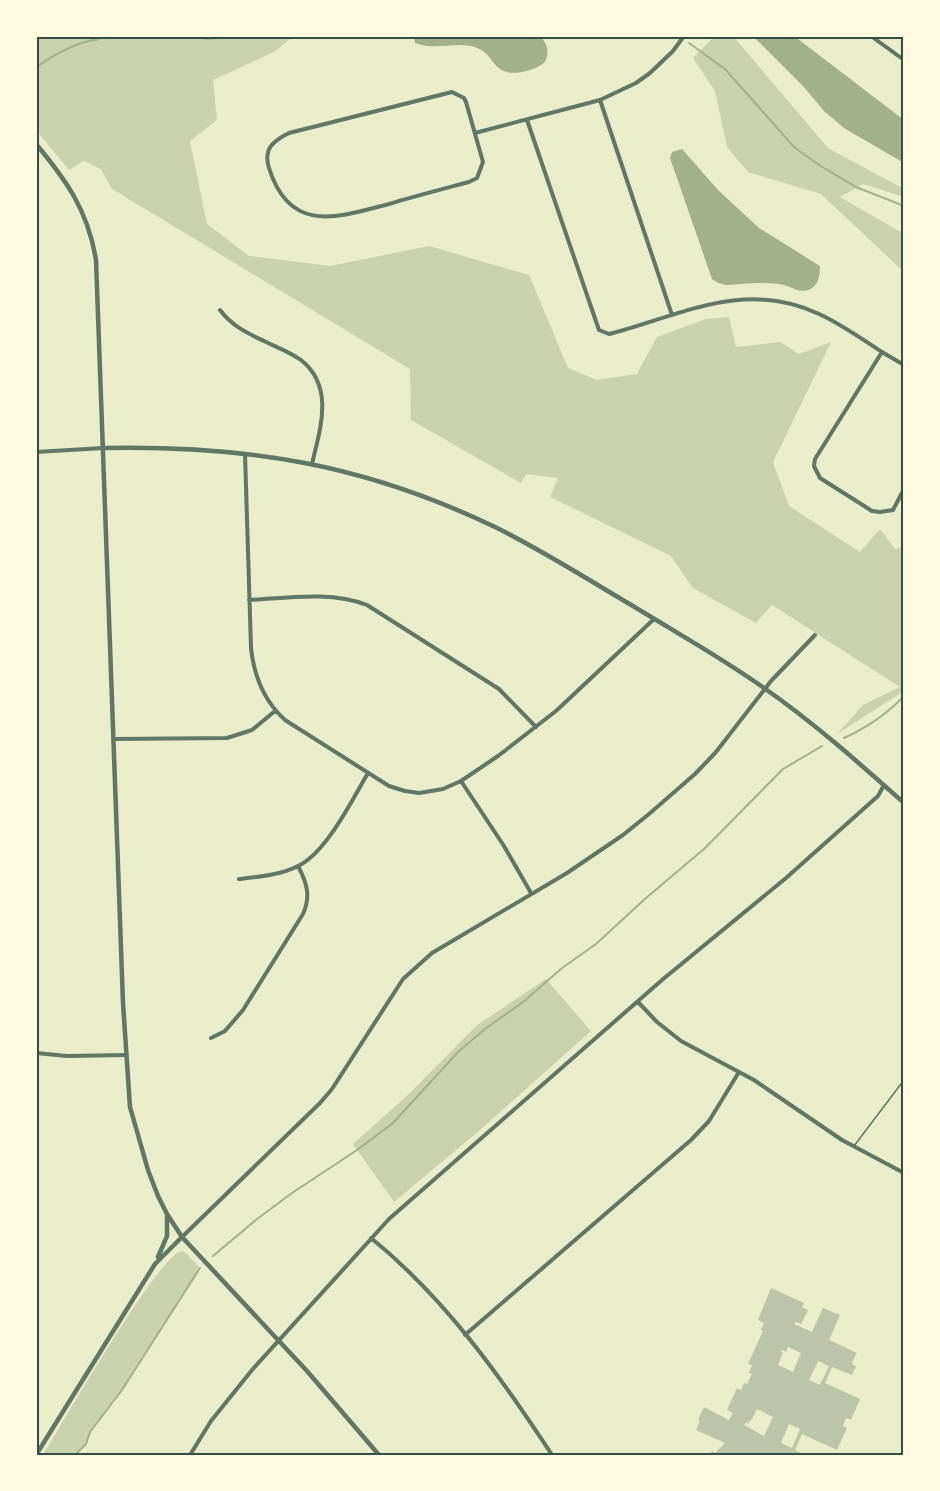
<svg xmlns="http://www.w3.org/2000/svg" width="940" height="1491" viewBox="0 0 940 1491" font-family="'DejaVu Sans',sans-serif">
<style>
.green{fill:#cad2ad}
.water{fill:#a3b18a}
.lines{fill:none;stroke-linecap:round;stroke-linejoin:round}
.stream{stroke:#a3b18a;stroke-width:2}
.building{fill:#bcc5a7;fill-rule:evenodd}
.service{stroke:#617663;stroke-width:1.5}
.minor{stroke:#617663;stroke-width:4}
.tertiary{stroke:#617663;stroke-width:4.5}
.neatline{fill:none;stroke:#344e41;stroke-width:2}
</style>
<rect width="100%" height="100%" fill="#e9edc9"/>
<!-- green -->
<path class="green" d="M36 36H294L274 52 213 80 217 120 190 141 207 224 249 256 330 266 429 246 529 275 568 368 597 380 637 374 657 337 706 319 729 317 736 347 780 342 799 354 831 342 773 462 789 506 860 552 880 529 895 549 904 547V691L837 734 863 705 900 687 772 605 756 623 693 588 671 556 550 497 558 478 526 474 521 483 411 420 410 369 112 189 101 169 84 161 69 170 36 130Z
M715 36H733L828 148 904 189V197L863 184 840 197 904 234V272L821 194 748 172 727 147 715 91 693 58Z
M546 979 591 1031 480 1130 394 1202 353 1144 409 1094 476 1026Z
M181 1251 185 1252 200 1268 199 1270 122 1390 90 1432 86 1444 75 1455H43C63 1423 156 1259 181 1251Z"/>
<!-- water -->
<path class="water" d="M414 36H540C545 41 549 48 547 57 545 69 517 75 507 72 488 67 494 46 461 45 446 45 429 49 415 43Z
M753 36H794L904 120V163L844 128 824 111 803 86Z
M682 149 718 190 759 228 820 266C820 276 818 287 808 290 799 293 792 287 784 285 766 281 744 284 726 285L718 283 712 279 670 158 672 152Z"/>
<g class="lines">
<!-- stream -->
<path class="stream" d="M185 36C199 38 211 41 224 36
M689 43 725 69 794 147 819 165 856 187 904 206
M36 68C49 57 80 40 97 40L98 36
M844 738C866 728 888 713 904 696
M213 1256 257 1219 292 1193 357 1150 393 1123 458 1052 485 1029 523 1002 562 968 596 944 646 898 704 849 783 769 822 746
M75 1455 86 1444 90 1432 122 1390 200 1268"/>
</g>
<!-- building -->
<path class="building" d="M771 1288 804 1303 802 1307 808 1310 801 1324 796 1322 794 1324 812 1332 823 1308 840 1315 829 1340 857 1353 852 1362 853 1365 856 1366 852 1375 832 1367 825 1383 860 1399 851 1420 846 1418 843 1426 847 1428 837 1450 802 1434 795 1450 805 1455H749L744 1453 742 1455H709L712 1451 715 1453 725 1443 696 1430 700 1421 698 1420 704 1407 729 1420 733 1413 727 1410 737 1388 741 1390 744 1383 747 1384 752 1374 749 1373 752 1365 748 1364 763 1331 761 1330 764 1323 758 1320ZM788 1347 801 1353 793 1372 778 1365 783 1353 781 1352 782 1350 786 1352ZM818 1361 829 1366 820 1385 809 1380ZM757 1409 773 1417 764 1436 744 1425 746 1422 748 1424 750 1420 751 1421ZM789 1424 800 1429 792 1448 781 1443Z"/>
<g class="lines">
<!-- service -->
<path class="service" d="M854 1146 904 1080"/>
<!-- minor -->
<path class="minor" d="M871 36 904 60
M452 92 464 98 466 102 483 162 477 178 469 182C443 189 416 196 389 204 338 217 290 235 269 168 263 149 273 141 289 133Z
M600 100 672 315
M527 120 599 330 609 334C682 315 744 279 819 314 841 324 862 339 882 352
M475 133 600 100 636 83 650 73 673 51 684 36
M220 310C232 326 247 333 264 341 276 347 290 352 301 360 335 387 320 429 312 464
M904 365 882 352 815 459 814 466 820 478 872 511 880 512 893 510 904 489
M36 452 103 448
M245 454 251 648C254 676 264 701 285 720L389 786 405 791 419 793 443 789 461 781 498 756 556 711 654 619
M249 600C288 598 330 591 367 605L499 689 536 727
M114 739 227 738 252 730 275 711
M461 781 504 846 531 893
M239 879C258 877 281 875 298 866 326 853 352 800 368 773
M638 1002 657 1022 681 1041 754 1080 842 1140 904 1173
M211 1038 225 1031 243 1010 303 914C311 896 307 883 298 866
M36 1053 67 1056 126 1055
M182 1237 320 1103 332 1089 403 979 432 953 567 873 623 835 649 814 695 774 716 752 771 681 815 635
M371 1238C444 1297 501 1377 552 1455
M465 1335 691 1140 709 1121 739 1072
M190 1455 211 1421 252 1370 389 1219 662 980 786 878 878 796 884 785"/>
<!-- tertiary -->
<path class="tertiary" d="M36 144C67 181 88 211 96 260L123 1003 130 1107 148 1170 158 1196 167 1214 182 1237 307 1371 379 1455
M103 448C246 445 364 464 495 527 542 550 587 579 633 606 677 633 722 658 764 688 813 722 859 763 904 803
M158 1257 167 1236V1216
M36 1455 155 1264 182 1237"/>
</g>
<!-- border -->
<rect width="940" height="1491" fill="none" stroke="#fefae0" stroke-width="75"/>
<rect x="38" y="38" width="864" height="1416" class="neatline"/>
</svg>
